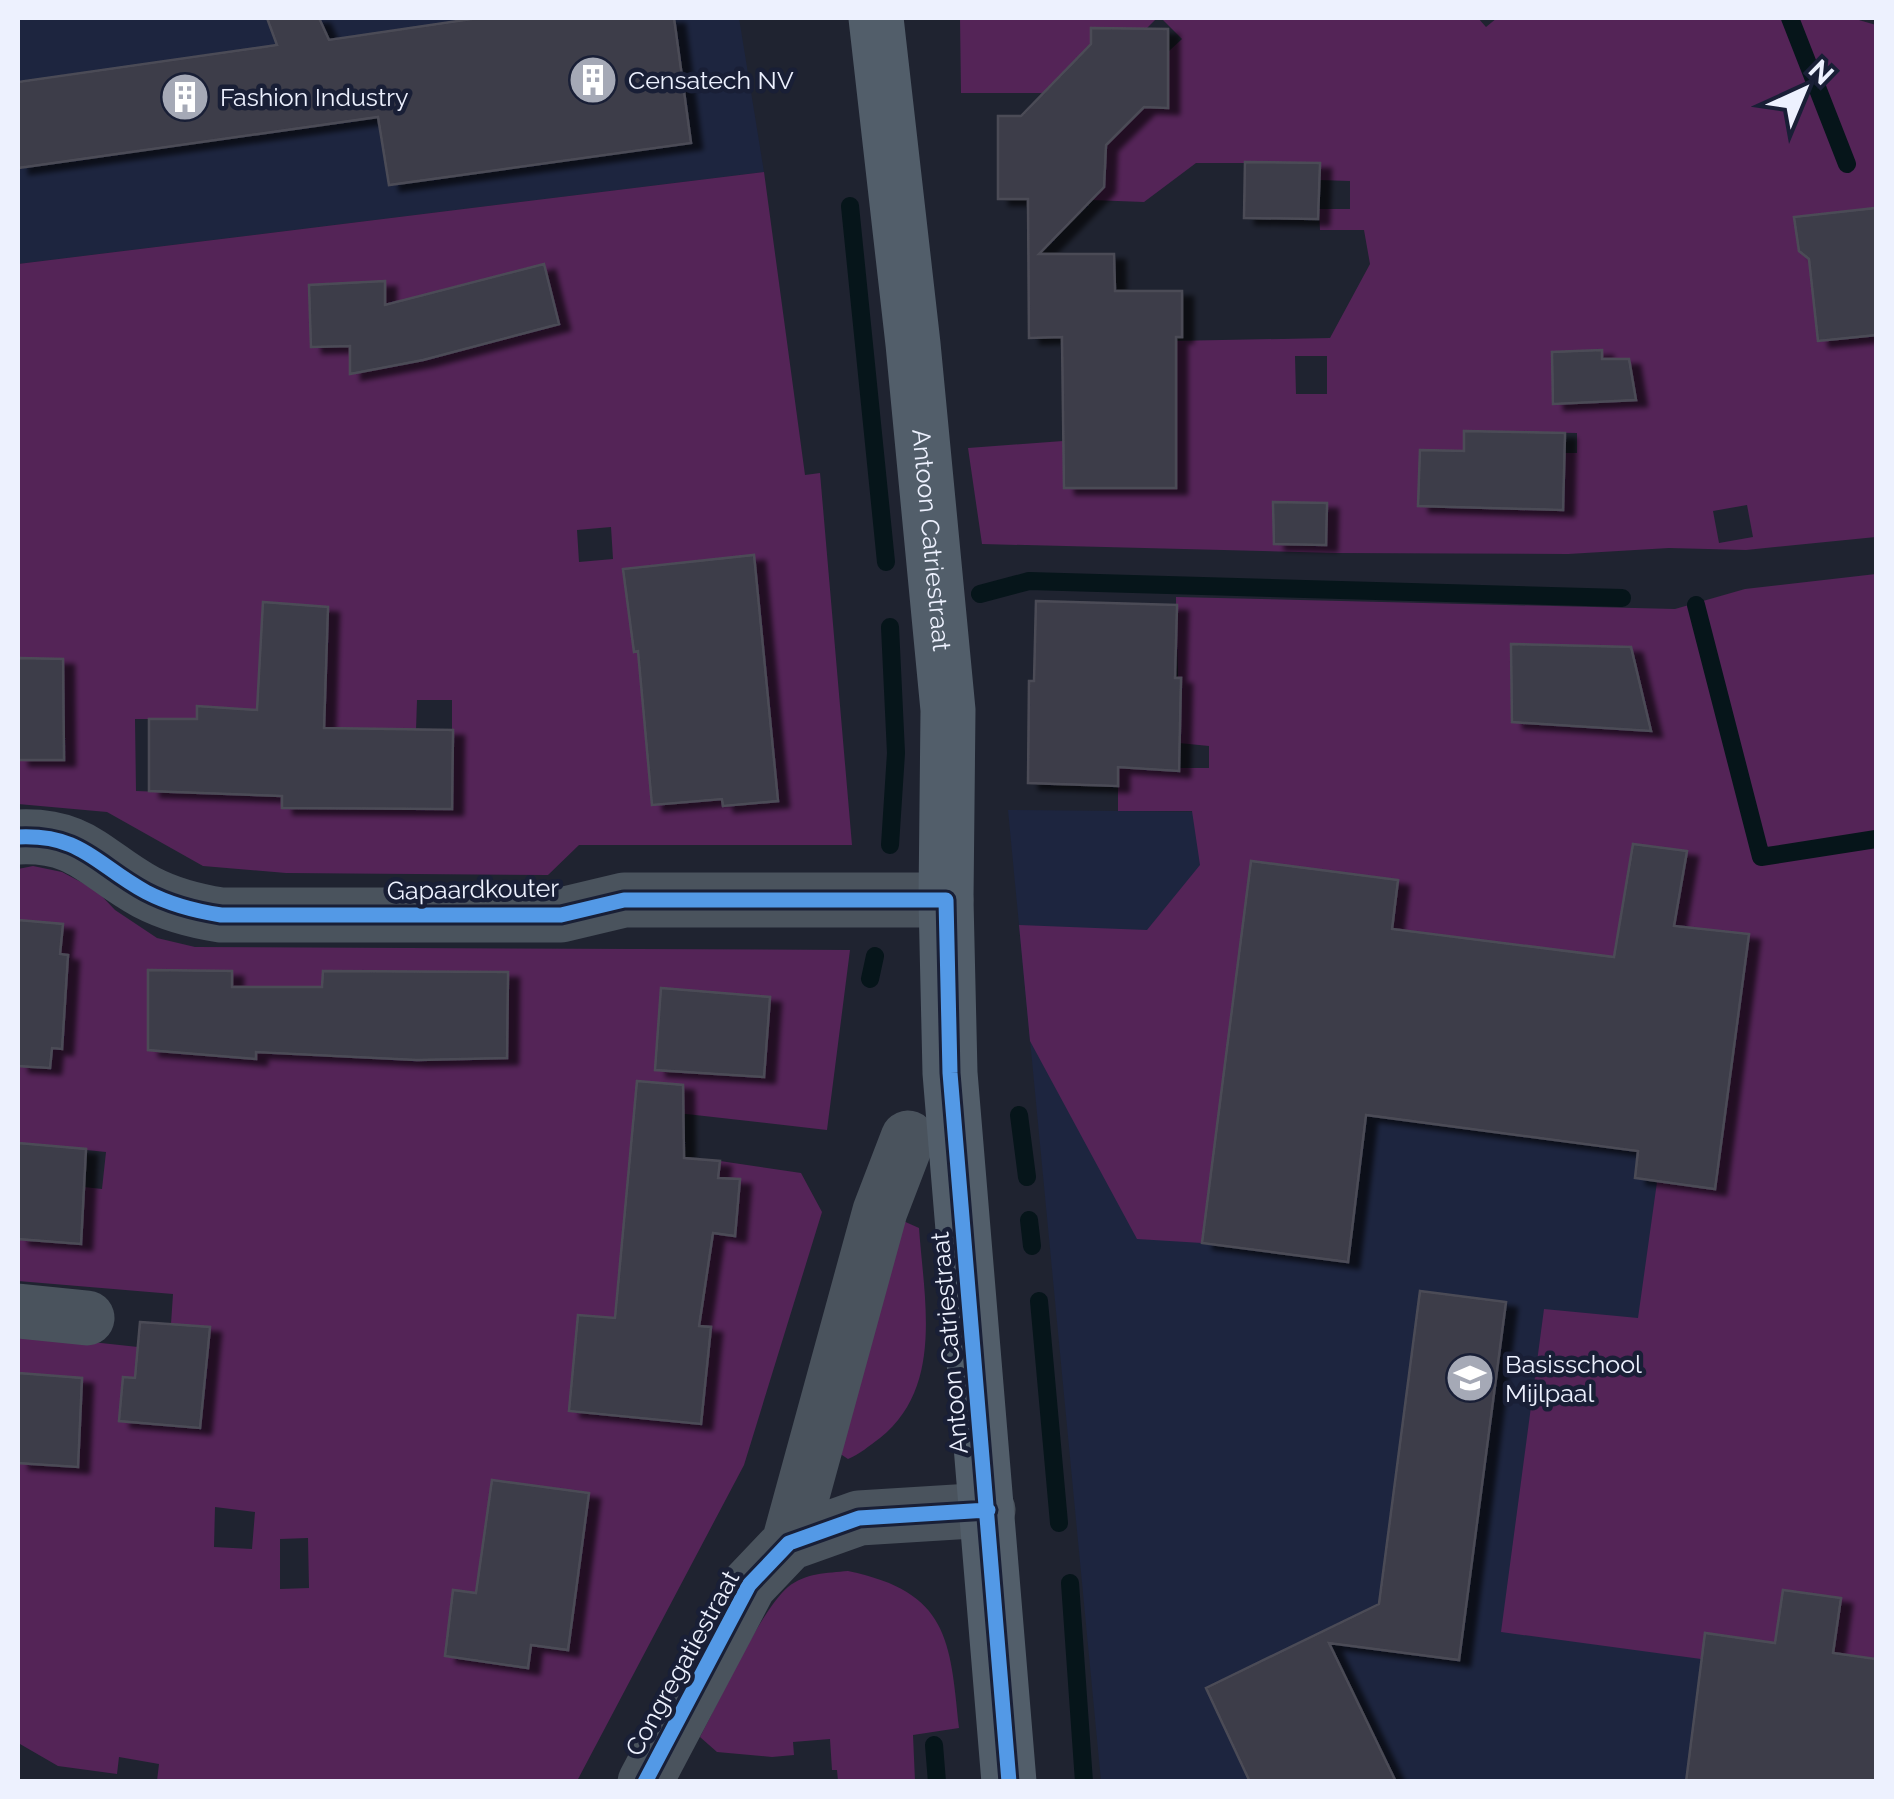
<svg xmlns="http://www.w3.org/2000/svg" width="1894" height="1799" viewBox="0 0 1894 1799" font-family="Raleway,sans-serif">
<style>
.built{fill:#1d253f}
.green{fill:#542457;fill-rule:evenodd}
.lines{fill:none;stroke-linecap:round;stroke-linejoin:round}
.stream{stroke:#06151a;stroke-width:18}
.building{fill:#3c3c48;stroke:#4c4c57;stroke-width:2.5;filter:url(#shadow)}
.minor{stroke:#4a535d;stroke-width:55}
.secondary{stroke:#525e6a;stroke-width:55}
.cycleway-casing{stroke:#191f36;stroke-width:21}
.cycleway{stroke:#5399e6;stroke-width:15}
.labels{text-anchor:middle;stroke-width:9;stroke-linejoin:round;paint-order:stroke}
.poi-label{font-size:25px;fill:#edf1fe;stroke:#191f36;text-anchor:start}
.street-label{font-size:25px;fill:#edf1fe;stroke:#191f36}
</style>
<defs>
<filter id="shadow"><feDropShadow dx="11" dy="6" stdDeviation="2.5" flood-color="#0009"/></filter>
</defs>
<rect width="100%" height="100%" fill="#1f2330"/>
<!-- built -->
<path class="built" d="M18 18H739L764 172 18 264Z
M1008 810 1222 812 1876 854V1781H1101Z"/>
<!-- green -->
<path class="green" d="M960 18H1157L1146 29H1092L1090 61H1074L1043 93H961Z
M1161 18H1478L1486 27 1497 18H1852L1876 25V208L1801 217 1795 224 1799 251 1806 256 1823 254 1812 292 1818 340 1876 335V537L1746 550 1669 548 1568 554 1337 553 982 544 968 448 1063 441 1064 488H1176V383H1063L1070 343 1330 338 1370 264 1364 230H1320L1319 209H1350V181L1319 180V163H1196L1144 202 1091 200 1095 155 1131 107 1168 108V52L1182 39ZM1601 350 1602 359 1629 360 1636 400 1605 402 1603 376 1552 377 1553 352ZM1295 356H1327V394H1296ZM1464 431 1577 433V453H1565L1563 510 1419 506 1420 450H1464ZM1273 503H1327L1326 544H1274ZM1747 505 1753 537 1719 543 1713 511Z
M764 172 805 475 820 473 852 845H579L548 875 286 873 203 866 107 812 18 804V760L64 759 63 659 18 658V264ZM611 527 613 559 579 562 577 530ZM754 556 761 639 634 651 629 615 646 611 642 567ZM263 603 328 607 327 646 261 642ZM417 700H452V808L282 807 318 728 416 730ZM198 706 220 708 219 794 136 791 135 719H197ZM646 732 778 801 724 806 722 799 652 805Z
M1876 574V1659L1833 1653 1840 1598 1783 1590 1775 1643 1705 1633 1701 1659 1501 1632 1544 1309 1638 1318 1657 1182 1715 1189 1748 934 1674 926 1686 851 1632 845 1615 957 1459 993 1251 862 1202 1243 1137 1239 1030 1041 1019 925 1147 930 1200 865 1192 811H1118V767L1177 771 1178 768H1209V746L1179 743C1180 693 1176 646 1176 597L1675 609 1745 589Z
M33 866 62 872 96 890 115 910 157 938 195 947 850 950 827 1130 642 1109 630 1154 623 1241 713 1233 739 1179 718 1178 720 1161 801 1173 822 1212 744 1465 577 1781H157L159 1764 119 1757 117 1774 58 1766 20 1744 18 1751V1463L33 1464 36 1375 18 1373V1334L138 1347 135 1378 123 1377 200 1427 210 1328 171 1324 173 1294 18 1281V1239L81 1244 84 1187 102 1189 106 1152 18 1143V1045L62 1049 68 955 60 954 63 924 18 920V869ZM148 970H179L204 975 205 970 231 971 232 987 256 1058 148 1050ZM661 988 769 997 763 1077 655 1070ZM578 1315 711 1327 701 1423 569 1411ZM492 1480 589 1493 548 1592 575 1596 568 1649 531 1645 527 1668 445 1656 453 1591 476 1593ZM215 1507 255 1512 252 1549 214 1547ZM308 1538 309 1588 280 1589V1539Z
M901 1220 919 1228C924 1300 944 1387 880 1438 869 1446 860 1454 848 1459L839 1453Z
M848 1571C949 1592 950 1640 959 1728L913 1735 915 1781H838L837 1770H832L830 1739 793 1742 794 1755 772 1757 717 1752 700 1737C719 1702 760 1611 788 1587 805 1573 827 1573 848 1571Z"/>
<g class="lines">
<!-- stream -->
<path class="stream" d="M1790 18 1847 164
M850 206 886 562
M980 594 1029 581 1622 598
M1696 605 1761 857 1876 839
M890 627 896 753 890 845
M870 979 875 956
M1019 1115 1027 1177
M1029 1220 1032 1246
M1039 1301 1059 1523
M1070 1583 1084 1782
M934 1745 937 1782"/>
</g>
<!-- building -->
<path class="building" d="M267 18H319L329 40 478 18H674L691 143 389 185 378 117 18 168V82L277 45Z
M1091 28 1168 29V108L1144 107 1106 145 1104 187 1039 254H1114L1115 291H1182V337H1176V488H1064L1062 337 1029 338 1028 199H998V116H1021L1091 44Z
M1245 162 1320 163 1318 219 1244 218Z
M1876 208V335L1818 341 1809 259 1799 251 1794 217Z
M544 264 559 324 423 360 350 374V346L311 347 309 285 385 281V305Z
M1602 350V359H1629L1636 400 1553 404 1552 352Z
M1464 431 1565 433 1563 510 1418 506 1420 450 1464 451Z
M1273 502 1327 503 1326 545 1274 544Z
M754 555 778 801 723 806 722 799 652 805 638 651 634 652 623 569Z
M1036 601 1177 605 1175 678H1181L1179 771 1118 767V786L1028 783 1029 681H1034Z
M263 602 328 607 324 728 453 730 452 809 282 808V796L149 791V719H197V706L257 710Z
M1511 644 1631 647 1651 731 1512 722Z
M18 658 63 659 64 760H18Z
M1633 844 1687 851 1674 926 1749 934 1715 1189 1635 1178 1638 1151 1366 1115 1348 1262 1202 1243 1251 861 1398 880 1392 929 1614 957Z
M18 920 63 924 60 954 68 955 62 1049 52 1048 50 1068 18 1066Z
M148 970 232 971V987H322L323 971 508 972 507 1058 417 1060 256 1052V1059L148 1050Z
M661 988 770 997 764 1077 655 1070Z
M637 1081 683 1085 684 1158 720 1161 718 1178 740 1179 735 1236 713 1233 699 1326 711 1327 701 1424 569 1411 578 1315 615 1318Z
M18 1143 86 1149 81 1244 18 1239Z
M1420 1291 1506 1302 1459 1660 1329 1643 1396 1782H1250L1206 1688 1379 1604Z
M140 1322 210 1327 200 1428 119 1421 123 1377 135 1378Z
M18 1373 82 1378 78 1467 18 1463Z
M492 1480 589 1493 568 1650 531 1645 528 1668 445 1656 453 1590 476 1593Z
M1783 1590 1841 1598 1833 1653 1876 1659V1782H1686L1705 1633 1775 1643Z"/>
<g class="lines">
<!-- minor -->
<path class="minor" d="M18 837C82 834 96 865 146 892 169 904 195 911 221 915H561L624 900H946
M18 1311 87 1318
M789 1543 880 1211 908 1138
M645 1782 749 1585 789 1543 859 1518 988 1510"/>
<!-- secondary -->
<path class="secondary" id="s1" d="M876 18 913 344 948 710 946 900 950 1073 1009 1782"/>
<!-- cycleway casing -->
<g class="cycleway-casing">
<path id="cycleway" d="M18 837C82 834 96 865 146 892 169 904 195 911 221 915H561L624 900H946L950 1073 1009 1782
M645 1782 749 1585 789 1543 859 1518 988 1510"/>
</g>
<!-- cycleway -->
<use href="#cycleway" class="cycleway"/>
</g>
<!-- icons -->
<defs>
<g id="building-disc" transform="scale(2.5)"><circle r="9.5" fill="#a5a9b6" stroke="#191f36"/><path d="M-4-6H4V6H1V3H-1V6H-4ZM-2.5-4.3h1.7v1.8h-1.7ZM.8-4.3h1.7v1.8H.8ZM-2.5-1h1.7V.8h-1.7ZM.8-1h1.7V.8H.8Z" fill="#fff"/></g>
<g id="school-disc" transform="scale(2.5)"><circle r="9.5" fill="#a5a9b6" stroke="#191f36"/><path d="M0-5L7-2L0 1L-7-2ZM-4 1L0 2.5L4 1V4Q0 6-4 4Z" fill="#fff"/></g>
</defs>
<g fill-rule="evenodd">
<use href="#building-disc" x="593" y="80"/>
<use href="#building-disc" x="185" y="97"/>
<use href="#school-disc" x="1470" y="1378"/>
</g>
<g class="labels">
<!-- poi labels -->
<g class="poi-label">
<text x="628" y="89">Censatech NV</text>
<text x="220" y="106">Fashion Industry</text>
<text x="1505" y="1373">Basisschool<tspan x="1505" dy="29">Mijlpaal</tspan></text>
</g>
<!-- street labels -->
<g class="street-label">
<text dy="9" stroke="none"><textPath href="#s1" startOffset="525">Antoon Catriestraat</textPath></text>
<text transform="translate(473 889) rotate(-1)" y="9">Gapaardkouter</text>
<text transform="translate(949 1343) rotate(-95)" y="9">Antoon Catriestraat</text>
<text transform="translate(682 1663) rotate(-61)" y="9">Congregatiestraat</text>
</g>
</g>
<!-- border -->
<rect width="1894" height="1799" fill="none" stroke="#edf1fe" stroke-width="40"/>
<!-- north arrow -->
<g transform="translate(1804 90) rotate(44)" stroke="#191f36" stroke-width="8" paint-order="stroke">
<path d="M0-8L18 38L0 25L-18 38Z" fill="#edf1fe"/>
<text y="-15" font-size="28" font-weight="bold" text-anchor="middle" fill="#edf1fe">N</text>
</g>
</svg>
